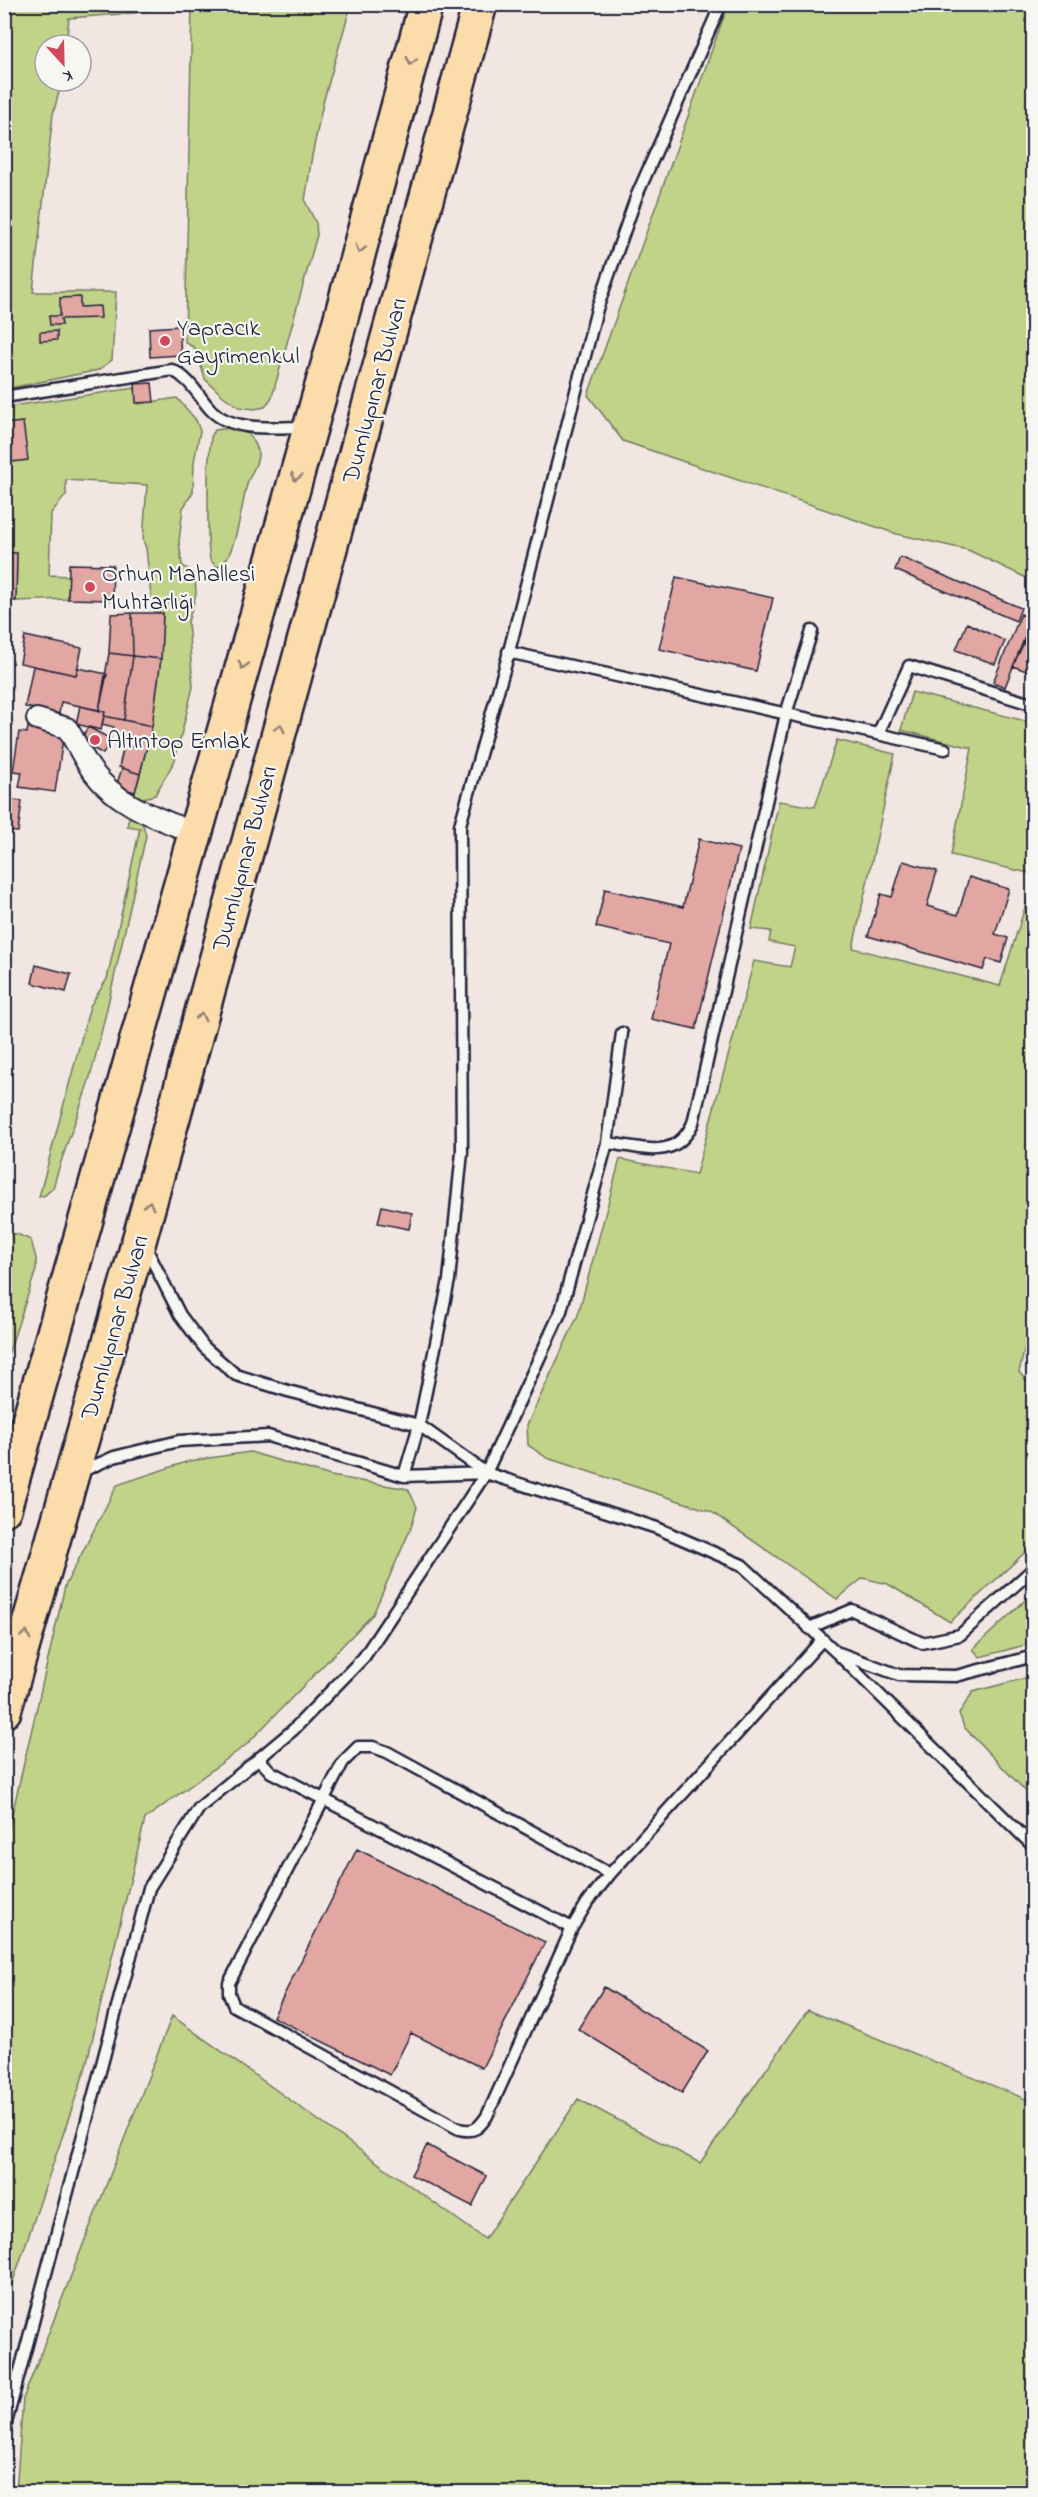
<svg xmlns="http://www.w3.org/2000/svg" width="1038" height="2497" viewBox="0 0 1038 2497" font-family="'Indie Flower',sans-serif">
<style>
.green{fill:#c1d388;stroke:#727a62;stroke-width:1.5}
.building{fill:#e2a7a2;stroke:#22223b;stroke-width:1.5}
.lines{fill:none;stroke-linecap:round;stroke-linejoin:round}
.service-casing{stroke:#22223b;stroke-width:15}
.minor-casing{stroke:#22223b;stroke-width:24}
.trunk-casing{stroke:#22223b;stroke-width:38}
.service{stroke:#f6f6f2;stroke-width:10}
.minor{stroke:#f6f6f2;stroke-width:20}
.trunk{stroke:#fcdcab;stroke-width:33}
.oneway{stroke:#8f7f73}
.poi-dot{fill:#d1495b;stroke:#f6f6f2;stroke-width:2}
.labels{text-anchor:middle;stroke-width:4.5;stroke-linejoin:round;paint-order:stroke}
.poi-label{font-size:24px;fill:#22223b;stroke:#f6f6f2;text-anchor:start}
.street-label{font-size:24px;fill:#22223b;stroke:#f6f6f2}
</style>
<rect width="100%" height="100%" fill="#f2e6e2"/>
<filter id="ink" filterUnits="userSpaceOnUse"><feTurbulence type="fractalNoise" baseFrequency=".0167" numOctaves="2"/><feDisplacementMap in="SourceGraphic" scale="12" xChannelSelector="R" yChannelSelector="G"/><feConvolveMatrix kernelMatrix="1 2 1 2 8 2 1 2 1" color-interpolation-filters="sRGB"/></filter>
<g filter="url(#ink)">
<!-- green -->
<path class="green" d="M5 5H182L134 13 69 18 66 45H45V81H62L53 114 33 292H116L112 360 99 370 5 389Z
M192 5H351L323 103 312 156 305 201 316 223 317 235 272 397 265 407 254 409 239 407 223 396 205 379 196 349 185 342Z
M728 5H1033V581L968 550 897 534 623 441 588 395Z
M135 388 138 404 177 398 196 420 200 431 194 462 193 492 183 508 179 541 182 565 195 575 196 594 188 622 193 687 175 760 155 795 140 799 134 795 135 792C153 734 160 674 163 614L156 613 152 606 146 548 143 540 147 485 66 480V495L51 513 49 575 69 576 68 599 16 601 17 553H5L4 463 23 422 5 424V407Z
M231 428 249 434C253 441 259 447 258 455 258 464 251 473 248 481 242 499 236 563 217 567L210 560 208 543V468L211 437 215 430Z
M912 692 1033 723V874L951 855 972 748 901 730Z
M837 740 895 754 853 948 1000 986 1033 882 1034 1323 1030 1327 1019 1372 1033 1388V1545L950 1622 888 1584 863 1578 837 1599 710 1511 547 1458 528 1445 527 1425 578 1315 620 1159 696 1174 754 961 790 967 795 947 769 942 771 931 751 929 779 801 815 807Z
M131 810 142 821 146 836C128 914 112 992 92 1070 81 1110 64 1147 53 1188L45 1195 39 1197 90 1006 107 979 140 828 127 826Z
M5 1233 17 1234 31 1240 36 1258V1270L5 1364Z
M250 1452 331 1476 408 1489 417 1507 411 1528 373 1614 246 1745 145 1819 85 2070 5 2305V1845L65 1586 117 1485 189 1461Z
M1033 1593V1643L980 1657 973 1649Z
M1033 1676H1034L1033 1799 964 1727 959 1713 973 1692Z
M808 2010 1033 2102V2492H16L23 2399 172 2016 485 2239 578 2099 700 2163Z"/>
<!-- building -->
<path class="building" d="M80 297V307L100 306 101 318 61 319 62 325H50L49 316H60V298Z
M179 326 181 355 150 357 149 328Z
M57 331V340L40 341V332Z
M152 383 154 402 136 403 135 384Z
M23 422 28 460 4 463V424Z
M4 553H17L16 601 4 600Z
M900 557 1021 608 1016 621 895 570Z
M69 564 113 565 112 600 68 599Z
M676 577 773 598 756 671 659 649Z
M132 613 133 656 109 653 111 614Z
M132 613H163L161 659 133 656Z
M1021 614 1032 619 1005 687 993 682Z
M1034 621V674L1013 666Z
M967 623 1005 641 995 664 956 650Z
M25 636 82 648 76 675 20 663Z
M109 653 133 656 124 720 104 716 105 712 99 710Z
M133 656 161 659 152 726 124 720Z
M33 666 76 675 78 668 107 674 99 710 61 702 59 714 25 707Z
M80 706 105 712 101 730 76 724Z
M104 716 152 726 140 774 119 767 124 745 132 747 134 738 113 733 114 727 102 724Z
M28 727 64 732 55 792 19 787 22 772 13 771 19 732 27 733Z
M88 727 111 739 103 754 80 741Z
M122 768 140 774 135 792 116 787Z
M1034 782V810L1027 808Z
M4 799 22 801 18 832 4 831Z
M699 839 739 849 696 1029 651 1019 669 944 596 927 605 889 683 907Z
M903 861 937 871 927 906 958 915 969 877 1009 889 995 934 1008 938 1001 963 987 959 983 970 868 936 881 894 892 897Z
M36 965 71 974 66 992 32 983Z
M382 1206 412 1213 409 1229 378 1223Z
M357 1849 545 1942 482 2068 411 2033 390 2075 273 2017Z
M604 1987 708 2051 682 2093 578 2029Z
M427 2145 487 2176 472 2206 411 2175Z"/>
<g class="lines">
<!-- service casing -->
<g class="service-casing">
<path id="service" d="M4 397 172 370C191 379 198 396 211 410 233 433 278 427 307 427
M508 652 945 749
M878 734 909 666 1034 705
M607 1143C643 1147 675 1162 693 1123L786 714 812 631
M145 1246 180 1315 204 1347 236 1375 288 1391 419 1425 486 1473 657 1528 742 1565 836 1652 1034 1847
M78 1473 114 1457 179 1441 268 1436 404 1476 486 1473
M404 1476 419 1425 449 1280 462 1152 460 825 506 663 597 309 637 195 721 4
M809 1628 852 1610 922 1643 960 1635 1034 1568
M839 1653 899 1675 956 1676 1034 1656
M259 1759 271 1772 572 1928
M610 1874 387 1752 373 1747H358L343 1762 229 1983V1994L234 2006 459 2129C474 2133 479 2128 487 2116L572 1928 587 1903 610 1874 822 1640
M4 2441 6 2423 149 1888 199 1808 293 1730 364 1657 486 1473 561 1311 607 1143 622 1033"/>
</g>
<!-- minor casing -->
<g class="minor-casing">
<path id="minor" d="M37 719 67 728C76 742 83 759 93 772 118 806 159 818 196 834"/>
</g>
<!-- trunk casing -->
<g class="trunk-casing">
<path id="trunk" d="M4 1509 330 358 426 4
M4 1711 140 1237 480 4"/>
</g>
<!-- service -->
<use href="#service" class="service"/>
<!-- minor -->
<use href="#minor" class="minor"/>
<!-- trunk -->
<use href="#trunk" class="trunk"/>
</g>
<!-- one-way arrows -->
<defs><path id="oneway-chevron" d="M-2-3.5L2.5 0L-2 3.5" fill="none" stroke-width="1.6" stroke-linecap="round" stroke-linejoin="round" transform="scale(1.5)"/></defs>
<g class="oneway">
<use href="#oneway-chevron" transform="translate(411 61) rotate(105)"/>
<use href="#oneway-chevron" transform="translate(360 249) rotate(105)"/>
<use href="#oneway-chevron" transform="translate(296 477) rotate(106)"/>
<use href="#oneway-chevron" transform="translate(243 665) rotate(106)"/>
<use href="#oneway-chevron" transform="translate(280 728) rotate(-75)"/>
<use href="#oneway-chevron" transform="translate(201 1017) rotate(-75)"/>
<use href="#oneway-chevron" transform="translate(149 1205) rotate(-75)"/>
<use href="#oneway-chevron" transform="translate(26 1635) rotate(-74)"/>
</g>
</g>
<!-- markers -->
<g class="poi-dot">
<circle cx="165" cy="341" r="6"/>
<circle cx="90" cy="587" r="6"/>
<circle cx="95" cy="740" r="6"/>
</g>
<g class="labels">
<!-- poi labels -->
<g class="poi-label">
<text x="177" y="335">Yapracık<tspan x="177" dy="28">Gayrimenkul</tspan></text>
<text x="102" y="581">Orhun Mahallesi<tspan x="102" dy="28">Muhtarlığı</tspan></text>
<text x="107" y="748">Altıntop Emlak</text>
</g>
<!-- street labels -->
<g class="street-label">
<text transform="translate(374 390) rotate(-75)" y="8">Dumlupınar Bulvarı</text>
<text transform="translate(244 858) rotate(-75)" y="8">Dumlupınar Bulvarı</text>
<text transform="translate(114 1327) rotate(-74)" y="8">Dumlupınar Bulvarı</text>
</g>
</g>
<!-- margin -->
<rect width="1038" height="2497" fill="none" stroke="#f6f6f2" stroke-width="24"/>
<rect x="12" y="12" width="1014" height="2473" fill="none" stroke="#22223b" stroke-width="2" filter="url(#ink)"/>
<!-- north arrow -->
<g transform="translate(63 63) rotate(158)"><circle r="28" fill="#f6f6f2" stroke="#a1a1a9" stroke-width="1.5"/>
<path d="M0-4.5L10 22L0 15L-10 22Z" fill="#d1495b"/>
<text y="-9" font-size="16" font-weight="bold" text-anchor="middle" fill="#22223b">K</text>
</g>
</svg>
